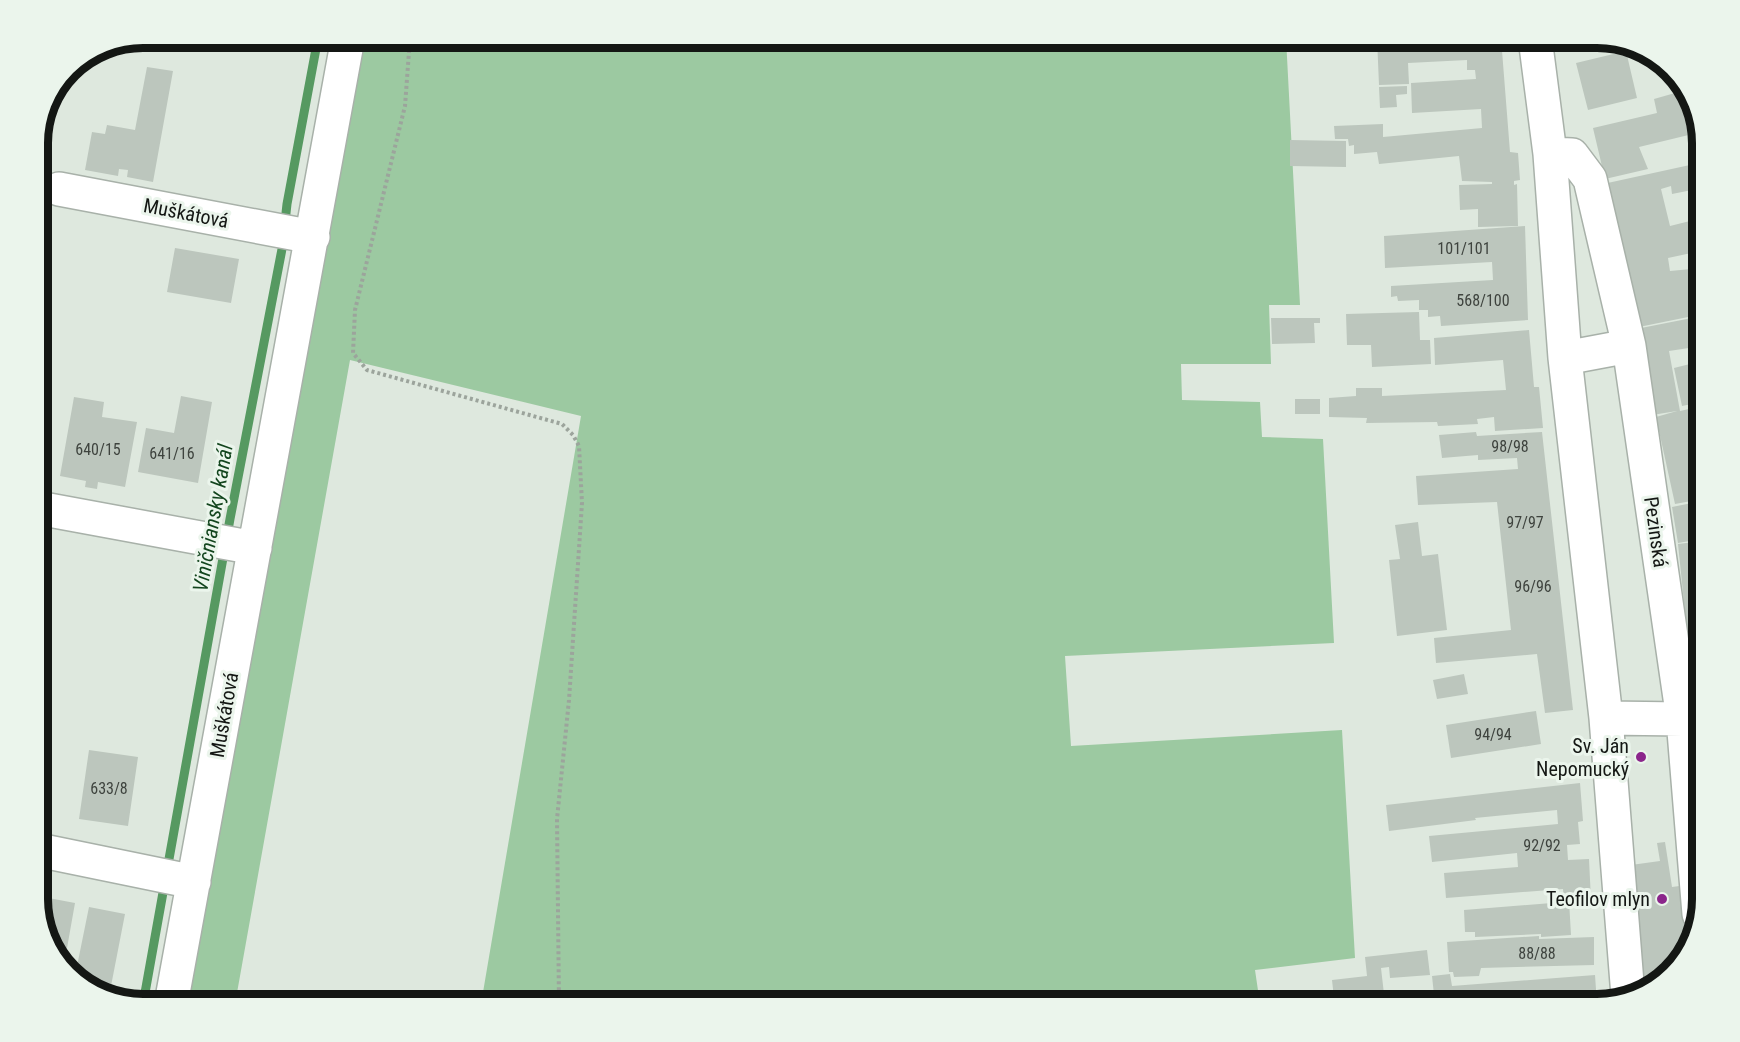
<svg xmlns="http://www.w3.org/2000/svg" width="1740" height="1042" viewBox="0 0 1740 1042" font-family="'Roboto Condensed',sans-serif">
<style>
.green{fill:#9cc9a1}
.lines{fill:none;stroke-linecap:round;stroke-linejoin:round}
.stream{stroke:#569961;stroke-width:9}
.building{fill:#bcc6bd}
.minor-casing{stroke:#a8b1a9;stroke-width:36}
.path{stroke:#9ca49c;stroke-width:4;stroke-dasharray:3 3;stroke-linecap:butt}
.minor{stroke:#fff;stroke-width:33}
.poi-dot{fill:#8b258b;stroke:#ebf5ec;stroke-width:2}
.labels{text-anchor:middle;stroke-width:6;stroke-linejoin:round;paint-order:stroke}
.number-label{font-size:16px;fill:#3e433e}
.street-label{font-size:20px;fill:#141714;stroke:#ebf5ec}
.poi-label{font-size:20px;fill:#141714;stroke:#ebf5ec;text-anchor:end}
.water-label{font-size:21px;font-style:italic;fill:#13451e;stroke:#ebf5ec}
.rim{fill:none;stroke:#141714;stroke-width:8}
</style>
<rect width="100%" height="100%" fill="#dee8de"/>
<!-- green -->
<path class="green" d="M364 38H1286L1300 305H1269L1271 364H1181L1182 400 1260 402 1262 437 1323 439 1334 643 1065 656 1071 746 1342 730 1355 958 1255 970 1260 1004H481L581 416 350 360 235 1004H187Z"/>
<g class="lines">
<!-- stream -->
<path class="stream" d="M143 1004 230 519 282 249 287 204 318 38"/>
</g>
<!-- building -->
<path class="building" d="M248 38H281L280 44Z
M1377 38H1501L1510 152 1518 153 1520 180 1514 181V185L1517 184 1518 226 1478 227V209L1460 210 1459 185 1492 184V182L1462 181 1459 156 1379 164 1377 152 1354 154V145L1349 146 1348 139H1335L1334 126 1383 124V137L1482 128 1481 109 1412 113 1411 83 1476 79 1475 70H1467V60L1408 63 1409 84 1379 85Z
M1581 38H1597L1610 41 1583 47Z
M1626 51 1637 98 1588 110 1576 63Z
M147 67 173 71 153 182 127 177 128 170 119 169 118 176 85 170 92 132 105 134 107 125 135 130Z
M1407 86V94L1396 95 1397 107 1380 108 1379 87Z
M1682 91 1686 105 1692 104 1701 132 1639 147 1648 169 1605 179 1593 128 1657 113 1654 99Z
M1290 140 1346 141V167L1290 166Z
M1699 163 1702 164V188L1672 194 1671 186 1661 189 1670 226 1702 218V244L1694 246 1696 252 1668 258 1670 271 1702 268V301L1691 303 1693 316 1634 328 1603 184Z
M1525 226 1528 320 1441 326 1440 316 1428 317V310H1419V300L1398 301 1397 296 1391 297V286L1493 280 1492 262 1385 268 1384 236Z
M175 248 239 259 231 303 167 292Z
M1419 312 1420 340H1430L1431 364 1372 367 1371 345H1347L1346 314Z
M1702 316V346L1669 351 1680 411 1702 406V499L1675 504 1656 417 1677 411 1652 415 1636 329Z
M1271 318H1320V323H1314L1315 343 1272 344Z
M1529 330 1534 387H1539L1543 428 1495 431 1494 417 1477 419 1478 424 1438 426 1437 422 1366 423 1367 418 1329 417V398L1356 396V388H1382V396L1506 390 1503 360 1435 365 1434 338Z
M1702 361V402L1682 406 1674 368Z
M181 396 212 402 198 483 138 472 146 428 174 433Z
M74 397 104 402 102 417 137 422 125 487 98 482 97 489 85 487 86 481 60 476Z
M1295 399H1320V414H1295Z
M1476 432 1477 436 1542 432 1573 710 1545 713 1537 654 1436 663 1434 638 1511 630 1497 502 1418 505 1416 476 1518 469 1517 458 1478 460V455L1442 458 1439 435Z
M1702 501V539L1678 543 1672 507Z
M1418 522 1422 556 1438 554 1447 630 1397 636 1389 560 1400 559 1395 525Z
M1702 541V735H1701L1700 718H1696L1678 544Z
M1464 674 1468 694 1437 699 1433 680Z
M1536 711 1541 744 1451 758 1446 725Z
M89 750 138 757 128 826 79 819Z
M1580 783 1583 821 1578 822 1580 844 1567 845 1568 860 1589 859 1591 900 1569 901 1571 935 1541 937V934L1475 937V932H1465L1464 910 1564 902 1563 889 1446 898 1444 873 1518 867 1517 853 1432 862 1429 836 1558 824 1557 810 1475 818 1476 820 1389 831 1386 805Z
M1665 842 1672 887 1687 885 1694 932 1688 952 1668 973 1642 977 1631 865 1660 861 1657 843Z
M38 896 75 903 64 965 52 952 38 906Z
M89 907 125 914 111 986 79 979 75 976Z
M1539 936V939L1594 937V965L1481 968 1479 976 1454 977 1453 972H1449L1447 942Z
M1427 950 1430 975 1390 978 1389 967 1381 968 1384 994 1409 992 1410 1004H1374L1373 995 1362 996V1003L1344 1004H1341V998H1334L1332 980 1367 976 1365 957Z
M1450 974 1452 986 1595 975 1597 1004H1572V1002L1435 1004 1432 976Z"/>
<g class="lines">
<!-- minor casing -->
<g class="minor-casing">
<path id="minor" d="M1535 38 1550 154 1565 358 1606 718 1628 996
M1550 154 1572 155 1590 179 1629 346 1683 719 1699 914
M59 189 313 237
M1565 358 1629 346
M38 508 255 548
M1606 718 1683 719
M38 850 194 882
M171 1004 348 38"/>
</g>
<!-- path -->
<path class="path" d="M410 38 405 106 355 310 353 353 367 370 562 424 573 435 579 446 582 503 569 700 557 819 559 1004"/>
<!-- minor -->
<use href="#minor" class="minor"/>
</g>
<!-- markers -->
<g class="poi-dot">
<circle cx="1641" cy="757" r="6"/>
<circle cx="1662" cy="899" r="6"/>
</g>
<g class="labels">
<!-- number labels -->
<g class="number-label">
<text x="1464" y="254">101/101</text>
<text x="1483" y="306">568/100</text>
<text x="1510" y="452">98/98</text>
<text x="98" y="455">640/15</text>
<text x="172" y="459">641/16</text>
<text x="1525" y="528">97/97</text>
<text x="1533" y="592">96/96</text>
<text x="1493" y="740">94/94</text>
<text x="109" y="794">633/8</text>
<text x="1542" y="851">92/92</text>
<text x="1537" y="959">88/88</text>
</g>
<!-- street labels -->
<g class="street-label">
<text transform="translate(186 213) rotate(11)" y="7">Muškátová</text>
<text transform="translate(1656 532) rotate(82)" y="7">Pezinská</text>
<text transform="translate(224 715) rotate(-80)" y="7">Muškátová</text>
</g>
<!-- poi labels -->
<g class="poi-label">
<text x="1629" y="753">Sv. Ján<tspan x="1629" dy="23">Nepomucký</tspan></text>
<text x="1650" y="906">Teofilov mlyn</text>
</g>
<!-- water labels -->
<g class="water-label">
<text transform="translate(213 518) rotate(-80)" y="7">Viničniansky kanál</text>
</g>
</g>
<!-- crop -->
<path d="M0 0H1740V1042H0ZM143 48H1597A95 95 0 0 1 1692 143V899A95 95 0 0 1 1597 994H143A95 95 0 0 1 48 899V143A95 95 0 0 1 143 48Z" fill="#ebf5ec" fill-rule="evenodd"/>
<path class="rim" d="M143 48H1597A95 95 0 0 1 1692 143V899A95 95 0 0 1 1597 994H143A95 95 0 0 1 48 899V143A95 95 0 0 1 143 48Z"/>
</svg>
